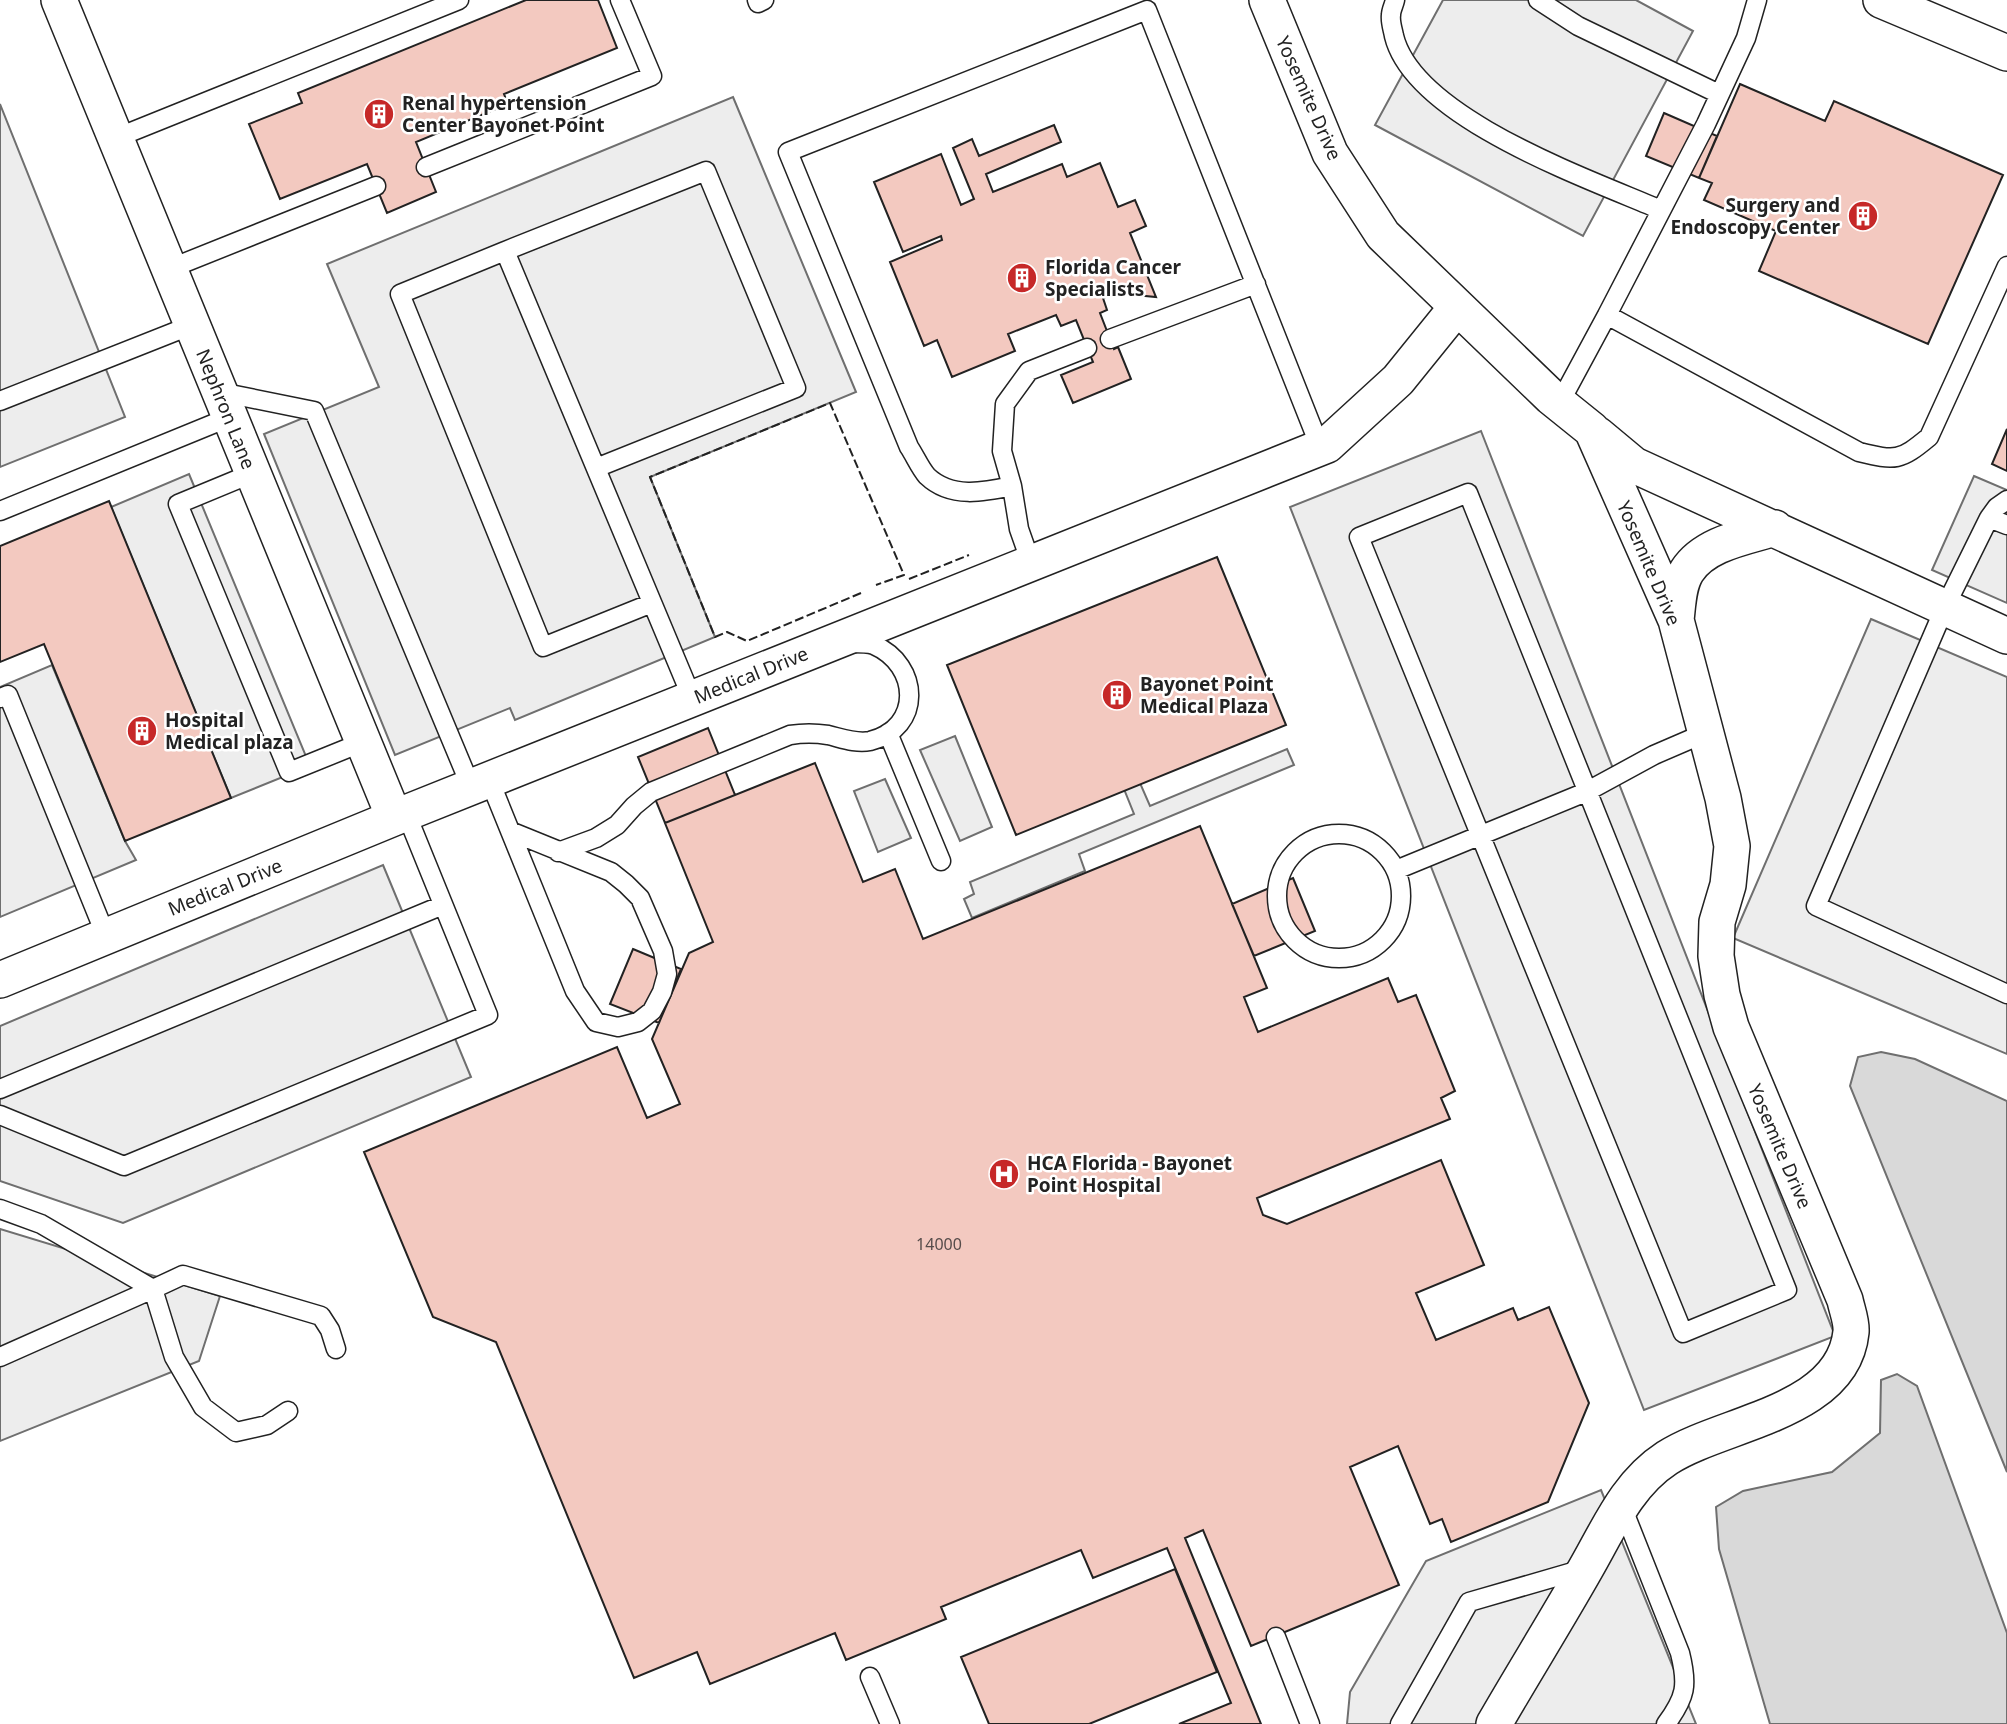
<svg xmlns="http://www.w3.org/2000/svg" width="2007" height="1724" viewBox="0 0 2007 1724" font-family="'Noto Sans',sans-serif">
<style>
.parking{fill:#ededed;stroke:#6f6f6f;stroke-width:2}
.water{fill:#d9d9d9;stroke:#6f6f6f;stroke-width:2}
.building{fill:#f3c9c0;stroke:#222;stroke-width:2}
.lines{fill:none;stroke-linecap:round;stroke-linejoin:round}
.service-casing{stroke:#222;stroke-width:21}
.minor-casing{stroke:#222;stroke-width:38}
.service{stroke:#fff;stroke-width:18}
.minor{stroke:#fff;stroke-width:35}
.fence{stroke:#222;stroke-width:2;stroke-dasharray:9 3.5;stroke-linecap:butt}
.labels{text-anchor:middle;stroke-width:5;stroke-linejoin:round;paint-order:stroke}
.number-label{font-size:16px;fill:#564c4a}
.street-label{font-size:19px;fill:#222;stroke:#fff}
.poi-label{font-size:19px;font-weight:bold;fill:#222;stroke:#fff;text-anchor:start}
</style>
<rect width="100%" height="100%" fill="#fff"/>
<!-- parking -->
<path class="parking" d="M1443 0H1636L1693 31 1583 236 1375 125Z
M733 97 856 392 650 477 715 637 515 720 510 708 395 755 264 434 379 387 327 264Z
M0 104 125 417 0 467Z
M1481 431 1835 1336 1644 1410 1290 507Z
M189 474 310 766 231 798 111 507Z
M1974 476 2007 490V603L1932 570Z
M1871 619 2007 677V1054L1733 938Z
M52 665 125 841 136 860 0 917V687Z
M955 736 992 827 960 841 920 750Z
M1287 749 1294 765 1079 854 1085 871 972 918 964 899 974 894 970 882 1134 814 1124 789 1140 783 1150 806Z
M885 779 911 838 878 852 854 791Z
M383 865 471 1077 123 1223 0 1181V1026Z
M0 1229 220 1296 199 1361 0 1441Z
M1601 1490 1696 1724H1347L1350 1692 1426 1561Z"/>
<!-- water -->
<path class="water" d="M1881 1052 1915 1059 2007 1101V1472L1850 1086 1858 1057Z
M1897 1374 1917 1386 2007 1633V1724H1770L1719 1549 1716 1507 1743 1491 1832 1472 1880 1433 1881 1380Z"/>
<!-- building -->
<path class="building" d="M526 0H598L617 48 504 94 508 104 416 142 436 192 387 213 367 164 280 199 249 124 302 103 298 93Z
M1740 84 1825 121 1834 101 2003 175 1928 344 1759 271 1776 231 1704 200 1712 183 1699 178Z
M1664 113 1717 136 1699 178 1646 156Z
M1054 125 1061 142 986 174 993 192 1062 164 1067 177 1100 163 1118 207 1135 200 1146 226 1130 233 1156 297 1115 293 1103 298 1107 310 1100 313 1114 349 1118 347 1131 379 1073 403 1061 375 1093 362 1076 320 1061 326 1056 315 1008 334 1015 351 952 377 937 340 924 346 890 262 942 240 941 236 903 252 874 182 941 154 961 205 974 199 953 148 972 139 979 156Z
M2007 429V471L1992 464Z
M109 501 231 798 125 841 44 644 0 662V546Z
M1217 557 1286 725 1016 835 947 665Z
M708 728 735 795 665 823 638 757Z
M815 763 863 882 895 869 923 939 1200 826 1267 988 1244 997 1258 1032 1388 978 1398 1002 1416 995 1455 1091 1441 1098 1450 1119 1257 1198 1263 1215 1287 1224 1441 1160 1484 1265 1416 1293 1436 1340 1513 1308 1518 1320 1549 1307 1589 1403 1548 1502 1451 1542 1442 1519 1430 1524 1398 1446 1350 1467 1399 1585 1251 1646 1203 1530 1185 1538 1261 1724H1179L1231 1703 1167 1548 1093 1578 1081 1550 941 1607 946 1619 846 1660 835 1633 710 1684 697 1652 634 1678 496 1342 433 1317 364 1152 617 1047 647 1118 680 1104 652 1039 689 953 713 942 665 823Z
M1293 878 1315 931 1254 956 1232 904Z
M633 949 681 969 659 1023 610 1004Z
M1175 1569 1217 1672 1089 1724H989L961 1657Z"/>
<g class="lines">
<!-- service casing -->
<g class="service-casing">
<path id="service" d="M757 0 758 3 764 0
M1395 0C1394 5 1391 10 1391 15 1390 22 1393 30 1394 36 1414 118 1589 179 1661 210
M1538 0 1578 26 1719 94
M116 138 459 0
M426 167 652 76 620 0
M505 251 400 294 543 647 652 603
M169 269 376 186
M1607 315 1706 124 1746 38 1757 0
M1110 339 1256 284
M220 392 314 411 471 787
M0 401 192 325
M1559 404 1607 315 1859 452C1896 461 1900 461 1929 437L2007 266
M596 468 796 388 706 171 505 251 692 698
M253 473 178 504 289 772 363 742
M1012 486 1002 451 1005 404 1029 371 1087 348
M1468 493 1787 1290 1683 1333 1359 537Z
M0 511 230 417
M1989 518 1997 507 2007 500
M2007 525 1989 518 1945 607 1816 906 2007 994
M1031 563 1019 529 1012 486C984 492 951 499 927 476 920 468 915 456 909 447L788 152 1147 10 1320 447
M0 698 8 695 106 936
M888 733 941 861
M489 779C518 850 546 920 575 991L596 1022 618 1027 638 1022 652 1011 662 992 667 974 663 951 640 898 626 884 611 872 510 831
M1277 896a62 62 0 1 1 124 0a62 62 0 1 1-124 0Z
M558 852 596 838 617 825 634 806 651 792 790 735C803 733 815 733 828 735 841 738 856 744 870 741 923 728 920 665 874 645 868 643 859 643 852 643
M1396 870 1586 792 1654 755 1705 733
M0 1089 443 905
M0 1115 124 1166 488 1015 406 813
M0 1209 41 1224 153 1289
M0 1357 153 1289
M288 1411 267 1425 236 1432 203 1407 174 1357 153 1289 183 1275 321 1316 330 1330 336 1349
M1621 1504 1680 1653C1688 1685 1686 1697 1666 1724
M1276 1637 1310 1724
M870 1677 890 1724
M1400 1724 1469 1602 1583 1569"/>
</g>
<!-- minor casing -->
<g class="minor-casing">
<path id="minor" d="M59 0 394 817
M1267 0 1330 153 1383 235 1551 397 1592 430 1676 620 1723 798 1732 846 1728 885 1717 922 1716 956 1722 995 1731 1027 1845 1300C1847 1310 1852 1322 1851 1332 1843 1413 1723 1422 1667 1458 1627 1484 1609 1528 1586 1568 1556 1621 1524 1672 1494 1724
M1881 0 2007 53
M1598 435 1634 465 2007 636
M1676 620C1678 604 1678 585 1687 571 1705 543 1746 537 1775 528
M0 980 406 813 1327 445 1398 380 1457 307"/>
</g>
<!-- service -->
<use href="#service" class="service"/>
<!-- minor -->
<use href="#minor" class="minor"/>
<!-- fence -->
<path class="fence" d="M909 579 969 555
M861 593 747 641 727 632 715 637 650 477 830 403 904 575 876 585"/>
</g>
<!-- icons -->
<defs>
<g id="building-disc" transform="scale(1.575)"><circle r="9.5" fill="#c62828" stroke="#fff"/><path d="M-4-6H4V6H1V3H-1V6H-4ZM-2.5-4.3h1.7v1.8h-1.7ZM.8-4.3h1.7v1.8H.8ZM-2.5-1h1.7V.8h-1.7ZM.8-1h1.7V.8H.8Z" fill="#fff"/></g>
<g id="hospital-disc" transform="scale(1.575)"><circle r="9.5" fill="#c62828" stroke="#fff"/><path d="M-5-5h3v3.5h4V-5h3V5h-3V1.5h-4V5h-3Z" fill="#fff"/></g>
</defs>
<g fill-rule="evenodd">
<use href="#building-disc" x="379" y="114"/>
<use href="#building-disc" x="1863" y="216"/>
<use href="#building-disc" x="1022" y="278"/>
<use href="#building-disc" x="1117" y="695"/>
<use href="#building-disc" x="142" y="731"/>
<use href="#hospital-disc" x="1004" y="1174"/>
</g>
<g class="labels">
<!-- number labels -->
<g class="number-label">
<text x="939" y="1250">14000</text>
</g>
<!-- street labels -->
<g class="street-label">
<text transform="translate(1309 98) rotate(66)" y="7">Yosemite Drive</text>
<text transform="translate(226 409) rotate(68)" y="7">Nephron Lane</text>
<text transform="translate(1649 563) rotate(67)" y="7">Yosemite Drive</text>
<text transform="translate(751 675) rotate(-22)" y="7">Medical Drive</text>
<text transform="translate(225 887) rotate(-22)" y="7">Medical Drive</text>
<text transform="translate(1780 1146) rotate(67)" y="7">Yosemite Drive</text>
</g>
<!-- poi labels -->
<g class="poi-label">
<text x="402" y="110">Renal hypertension<tspan x="402" dy="22">Center Bayonet Point</tspan></text>
<text x="1840" y="212" text-anchor="end">Surgery and<tspan x="1840" dy="22">Endoscopy Center</tspan></text>
<text x="1045" y="274">Florida Cancer<tspan x="1045" dy="22">Specialists</tspan></text>
<text x="1140" y="691">Bayonet Point<tspan x="1140" dy="22">Medical Plaza</tspan></text>
<text x="165" y="727">Hospital<tspan x="165" dy="22">Medical plaza</tspan></text>
<text x="1027" y="1170">HCA Florida - Bayonet<tspan x="1027" dy="22">Point Hospital</tspan></text>
</g>
</g>
</svg>
